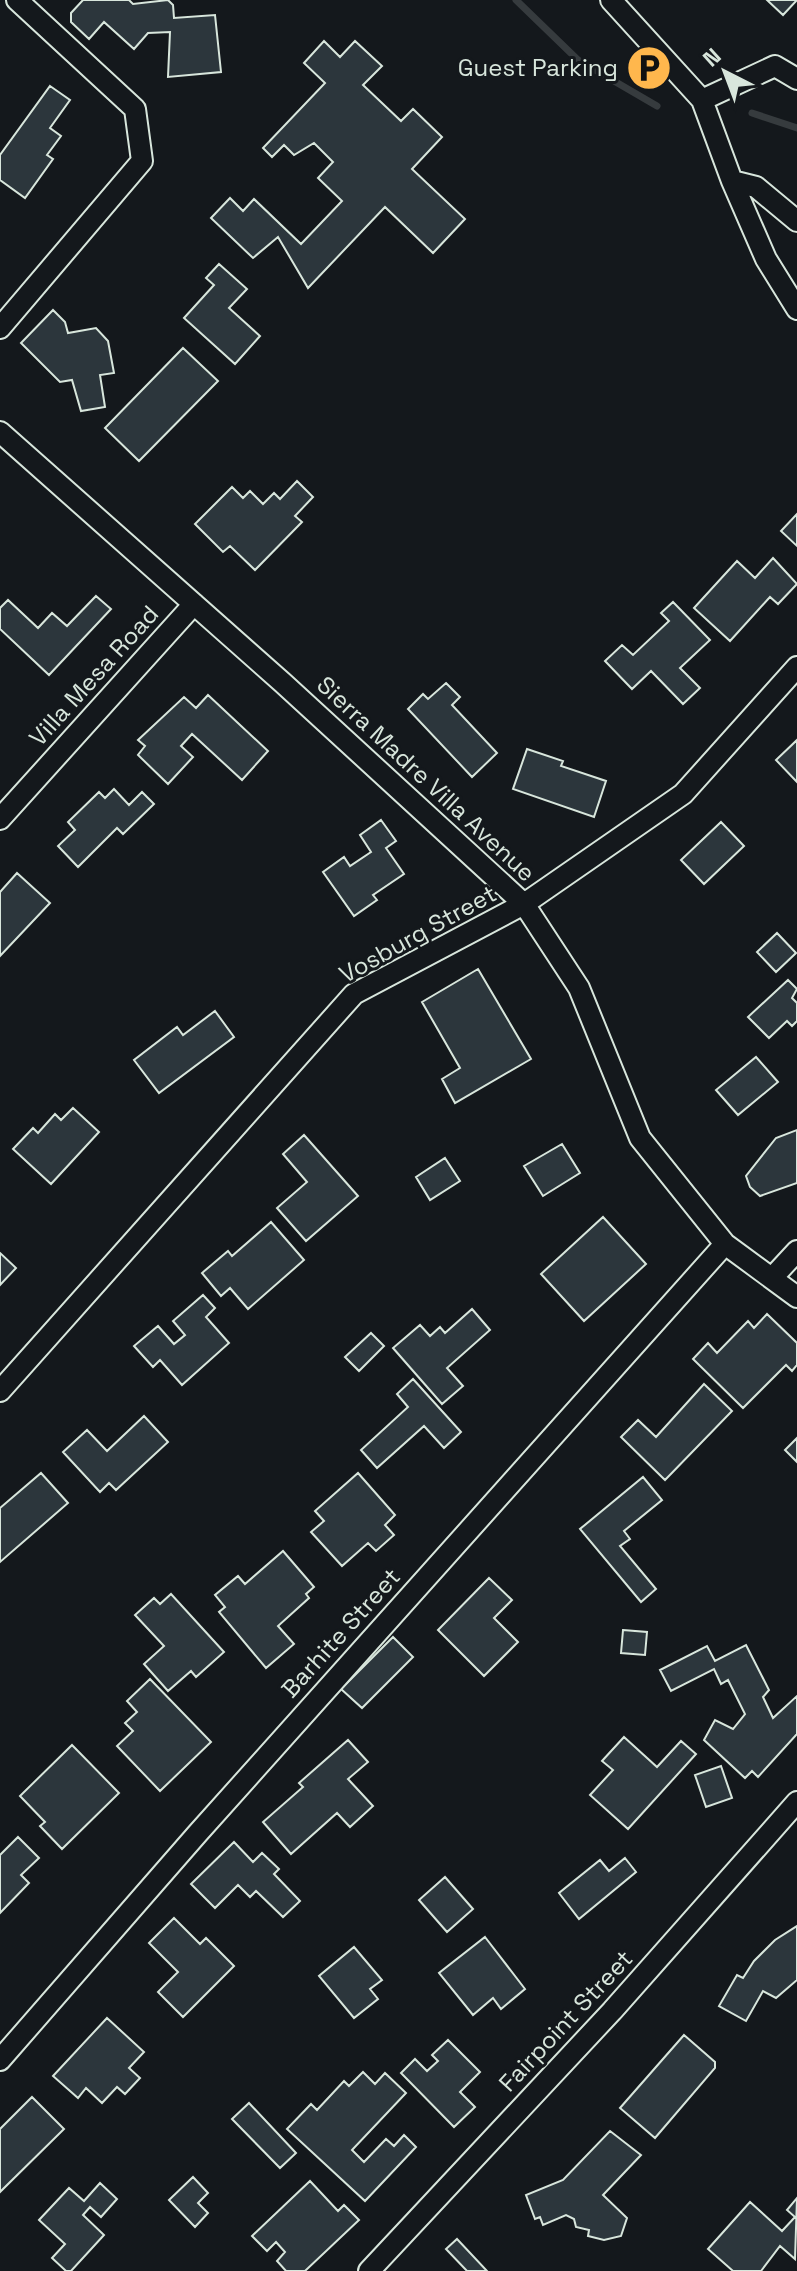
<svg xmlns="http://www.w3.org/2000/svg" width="797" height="2271" viewBox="0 0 797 2271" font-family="'Space Grotesk',sans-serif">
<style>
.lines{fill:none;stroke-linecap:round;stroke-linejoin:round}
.stream{stroke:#363b3e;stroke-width:7}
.building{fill:#2c363c;stroke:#d8e6dc;stroke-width:2}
.minor-casing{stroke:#d8e6dc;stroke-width:24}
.minor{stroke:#14181c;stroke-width:20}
.labels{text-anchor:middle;stroke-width:6;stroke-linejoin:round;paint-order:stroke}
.poi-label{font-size:24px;fill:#d8e6dc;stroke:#14181c;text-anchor:end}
.street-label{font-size:24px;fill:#d8e6dc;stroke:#14181c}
</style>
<rect width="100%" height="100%" fill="#14181c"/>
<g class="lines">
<!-- stream -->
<path class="stream" d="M516 0 578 60 657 106
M752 113 797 128"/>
</g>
<!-- building -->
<path class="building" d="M83 0H129L133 4 168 0 173 5 174 18 215 15 221 72 168 77 170 32 148 33 134 49 104 22 89 39 71 22V13Z
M767 0H797L783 15Z
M324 41 340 57 355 41 382 66 363 85 401 121 413 109 442 137 412 169 465 219 433 253 385 207 308 288 278 237 253 258 211 218 230 198 243 211 254 199 301 244 342 201 318 178 333 162 314 143 294 155 284 145 272 157 263 148 325 83 304 63Z
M50 86 70 100 50 128 61 136 47 155 53 159 25 198 0 180V155Z
M219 264 247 289 229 308 260 336 235 364 184 318 214 285 206 278Z
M53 310 65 322 68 333 96 328 108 341 114 373 100 375 105 407 81 411 72 380 60 382 21 343Z
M183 348 218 381 139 461 105 428Z
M297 481 313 497 295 516 302 522 255 570 230 546 223 552 195 524 232 487 243 498 250 491 263 504 274 493 280 499Z
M797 514V546L781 531Z
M773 558 797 584 778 604 770 597 730 641 694 608 737 561 755 578Z
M96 596 111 609 49 675 0 629V608L8 600 38 628 52 613 67 626Z
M673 602 710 640 680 668 700 688 683 704 651 671 632 689 605 661 622 645 633 655 669 621 661 613Z
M446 683 460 697 452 705 497 753 472 777 408 709 423 694 428 699Z
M208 695 268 751 242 780 192 734 181 746 193 757 168 784 138 755 145 746 138 740 184 697 196 708Z
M797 740V782L776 760Z
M527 749 563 761 561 766 606 781 594 817 513 789Z
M114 789 129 805 142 792 154 804 123 834 117 828 78 867 58 846 75 830 68 822 99 792 105 798Z
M381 820 396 841 386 848 404 874 373 895 377 900 354 916 323 872 344 857 350 866 371 852 360 835Z
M721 822 744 846 704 884 681 860Z
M17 873 50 903 0 956V892Z
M777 933 796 953 776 972 757 952Z
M478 969 531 1059 455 1103 442 1079 460 1068 422 1002Z
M788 980 797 989 792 998 797 1003V1021L792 1026 787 1021 769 1038 748 1017Z
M215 1011 234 1037 159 1093 134 1060 177 1027 183 1035Z
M756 1057 778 1082 738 1115 716 1090Z
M73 1108 99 1132 51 1184 13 1149 33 1128 38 1133 55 1114 61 1120Z
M797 1130V1183L760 1196 750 1187 746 1176 776 1138Z
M304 1135 358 1196 306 1241 277 1208 307 1182 283 1154Z
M562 1144 580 1173 543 1196 524 1166Z
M445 1158 460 1181 430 1200 416 1177Z
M603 1217 646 1264 584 1321 541 1274Z
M271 1222 304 1260 248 1309 230 1288 221 1296 202 1273 228 1251 232 1256Z
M0 1253 16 1268 0 1285Z
M203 1295 215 1308 206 1317 229 1343 182 1385 160 1360 153 1367 134 1346 158 1326 174 1344 185 1335 173 1321Z
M472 1309 490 1330 447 1368 463 1386 442 1404 393 1348 420 1325 430 1336 440 1327 445 1333Z
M767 1314 797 1343V1365L792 1371 786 1365 743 1408 693 1359 708 1343 717 1353 748 1321 754 1328Z
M371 1333 384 1346 359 1371 345 1357Z
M413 1379 461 1432 444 1448 424 1426 377 1468 361 1450 408 1407 397 1394Z
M704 1384 732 1411 665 1480 621 1437 638 1420 656 1437Z
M144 1416 168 1442 116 1490 109 1483 100 1492 63 1452 87 1430 107 1451Z
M797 1438V1462L785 1450Z
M41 1473 68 1503 0 1562V1508Z
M358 1473 395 1515 385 1525 394 1535 376 1551 368 1543 342 1566 311 1532 324 1521 315 1511Z
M643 1477 662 1500 624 1531 630 1539 620 1546 656 1589 641 1602 580 1529Z
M283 1551 314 1587 306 1594 309 1598 278 1626 294 1644 266 1668 219 1612 225 1607 215 1595 238 1576 245 1584Z
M489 1578 512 1600 494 1618 518 1642 484 1676 438 1630Z
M171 1594 224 1652 196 1677 191 1671 168 1691 144 1664 164 1646 135 1615 154 1598 160 1604Z
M623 1630 647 1632 645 1655 621 1653Z
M393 1637 413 1657 362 1708 341 1689Z
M746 1645 769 1690 763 1697 773 1718 797 1696V1734L758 1777 752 1771 745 1778 704 1740 715 1720 733 1729 745 1714 728 1680 721 1684 714 1669 671 1691 660 1670 707 1646 715 1661Z
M150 1679 211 1742 160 1791 117 1746 133 1731 125 1723 137 1712 127 1701Z
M624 1737 657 1767 681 1741 696 1754 628 1829 590 1795 613 1770 602 1761Z
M348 1740 368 1762 348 1779 373 1806 350 1827 337 1813 291 1854 263 1822 303 1787 299 1783Z
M72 1745 119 1793 62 1849 40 1826 45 1822 20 1796Z
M721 1766 732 1798 706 1807 695 1775Z
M18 1837 39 1858 21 1875 29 1883 0 1913V1855Z
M234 1842 253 1862 262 1853 279 1869 274 1874 300 1901 283 1917 256 1891 250 1897 238 1885 215 1908 191 1884Z
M625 1858 636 1872 579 1919 559 1893 600 1860 609 1871Z
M445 1877 473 1909 447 1932 419 1900Z
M174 1918 200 1944 206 1938 234 1966 183 2017 158 1992 178 1972 149 1943Z
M797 1926V1980L776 1998 763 1991 746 2021 719 2006 737 1975 743 1978 754 1961 775 1940Z
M485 1937 525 1989 501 2009 493 1998 473 2015 439 1973Z
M354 1947 382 1980 370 1989 378 1999 354 2018 319 1976Z
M107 2018 144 2052 129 2068 140 2078 125 2094 117 2087 102 2103 86 2088 78 2098 53 2076Z
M684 2035 715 2062V2068L655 2138 620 2108Z
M448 2040 480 2072 460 2092 475 2107 454 2127 401 2073 415 2059 427 2071 438 2061 432 2055Z
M363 2072 375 2084 385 2073 406 2093 352 2150 364 2162 386 2139 394 2146 404 2135 416 2147 365 2201 287 2129 311 2104 317 2110 344 2081 349 2086Z
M32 2097 64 2129 0 2192V2129Z
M249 2103 296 2153 280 2168 232 2119Z
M610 2131 641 2155 603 2195 627 2218 621 2236 604 2240 588 2236 589 2230 576 2227 574 2219 566 2215 543 2225 540 2217 535 2219 526 2195 563 2180Z
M193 2177 208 2193 198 2203 208 2213 195 2227 169 2200Z
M310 2181 338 2211 344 2205 359 2220 305 2271H286L277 2261 285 2252 276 2242 267 2251 252 2236Z
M100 2183 117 2199 101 2217 90 2207 83 2215 104 2235 71 2271H66L52 2258 65 2244 39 2220 69 2188 84 2201Z
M797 2198 795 2259 780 2246 761 2271H733L708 2249 750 2202 782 2231 795 2217 787 2210Z
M457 2239 487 2271H467L446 2249Z"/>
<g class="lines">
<!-- minor casing -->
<g class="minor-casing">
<path id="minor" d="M611 0 702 100 732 181 756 187 797 221
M702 100 775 66 797 79
M732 181 766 259 797 309
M0 328 142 161 135 109 17 0
M0 432 283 683 524 904 579 988 640 1138 725 1244 797 1297
M0 819 194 604
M772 1278 797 1251
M0 1391 354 994 524 904 683 794 797 667
M0 2060 198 1833 725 1244
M369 2271 612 2011 797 1802"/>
</g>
<!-- minor -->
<use href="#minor" class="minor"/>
</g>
<!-- icons -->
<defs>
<g id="parking-disc" transform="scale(2.3)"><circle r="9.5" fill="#ffb74d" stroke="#14181c"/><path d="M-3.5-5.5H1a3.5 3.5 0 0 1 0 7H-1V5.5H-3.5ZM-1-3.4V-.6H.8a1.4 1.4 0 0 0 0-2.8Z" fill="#111"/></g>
</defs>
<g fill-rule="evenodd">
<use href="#parking-disc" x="649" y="68"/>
</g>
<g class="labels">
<!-- poi labels -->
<g class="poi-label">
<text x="618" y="76">Guest Parking</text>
</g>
<!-- street labels -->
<g class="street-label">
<text transform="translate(94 676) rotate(-48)" y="8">Villa Mesa Road</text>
<text transform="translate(426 779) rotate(43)" y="8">Sierra Madre Villa Avenue</text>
<text transform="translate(418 934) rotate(-29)" y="8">Vosburg Street</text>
<text transform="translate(341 1633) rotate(-48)" y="8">Barhite Street</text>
<text transform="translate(566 2021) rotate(-47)" y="8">Fairpoint Street</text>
</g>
</g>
<!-- north arrow -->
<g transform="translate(725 72) rotate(318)" stroke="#14181c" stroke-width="6" paint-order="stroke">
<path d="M0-6L14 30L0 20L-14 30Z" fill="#d8e6dc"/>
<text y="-12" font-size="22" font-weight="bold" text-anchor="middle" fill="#d8e6dc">N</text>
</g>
</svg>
